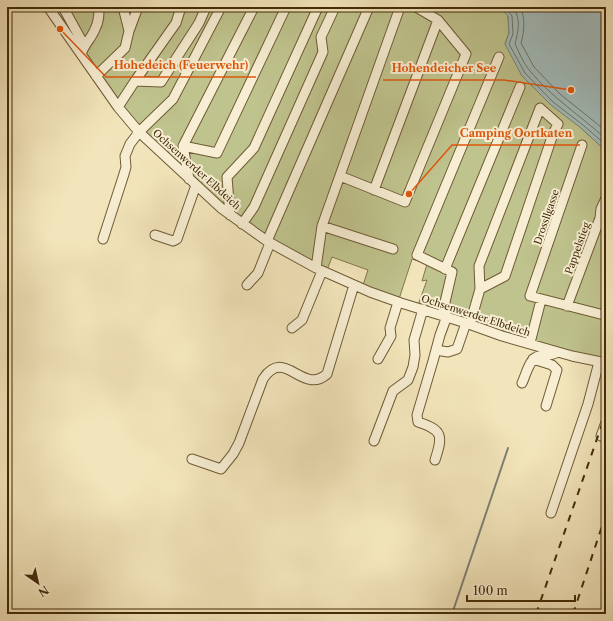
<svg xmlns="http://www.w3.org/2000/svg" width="613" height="621" viewBox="0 0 613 621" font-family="'Libre Caslon Text',serif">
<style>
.green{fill:#bfc38d;stroke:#81774a}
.water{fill:#a2bcbc;stroke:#7c8274}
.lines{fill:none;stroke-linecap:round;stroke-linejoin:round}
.shore{stroke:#727462;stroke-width:1}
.stream{stroke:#7c8274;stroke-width:2}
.minor-casing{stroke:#6f5a35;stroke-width:11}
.minor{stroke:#f7eed3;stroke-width:9}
.rail{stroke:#432b08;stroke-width:2;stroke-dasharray:7 7;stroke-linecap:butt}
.labels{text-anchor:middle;stroke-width:4;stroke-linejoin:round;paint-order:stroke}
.street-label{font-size:10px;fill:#432b08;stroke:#f7eed3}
.leader{fill:none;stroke:#e0570c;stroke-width:1.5}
.callout-dot{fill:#e0570c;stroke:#f7eed3;stroke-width:1.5}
.callout-label{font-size:11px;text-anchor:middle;font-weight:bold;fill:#e0570c;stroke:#f7eed3;stroke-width:4;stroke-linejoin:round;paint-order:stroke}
</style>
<rect width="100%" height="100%" fill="#f3e5bb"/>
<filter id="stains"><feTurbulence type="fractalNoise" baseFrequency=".005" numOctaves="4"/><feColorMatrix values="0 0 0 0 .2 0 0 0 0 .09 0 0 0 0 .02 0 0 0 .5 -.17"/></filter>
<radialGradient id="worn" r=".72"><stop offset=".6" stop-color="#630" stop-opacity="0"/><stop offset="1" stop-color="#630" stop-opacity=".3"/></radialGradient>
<!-- green -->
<path class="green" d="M54 7H499L508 16 509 33 505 44 581 128 606 151V359L553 348 418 305 427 280 422 281 427 264 412 259 399 299 363 285 368 270 332 257 327 270 278 245 227 209 144 132 110 90Z"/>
<!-- water -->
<path class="water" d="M499 7H606V151L581 128 551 105 522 76 505 44 509 33 508 16Z"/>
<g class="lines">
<!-- shore -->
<path class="shore" d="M505 7 512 16 513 34 509 44 525 73 553 102 583 125 606 145
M512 7C522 17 518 32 515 44 519 52 523 63 530 71 551 97 581 116 606 139
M520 7C526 17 524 33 521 43L534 67 560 94 606 131"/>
<!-- stream -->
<path class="stream" d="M452 614 508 448"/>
<!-- minor casing -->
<g class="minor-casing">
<path id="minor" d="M48 7 118 107 139 132 221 208 267 241 316 268 370 292 401 303 466 323 502 336 572 356 606 363
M63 7 84 45
M123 7 129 31
M81 54C85 43 91 39 95 29 99 22 99 15 99 7
M96 76 125 48 129 31 138 7
M135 81 161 82 199 23 206 7
M118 107 135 81 176 23 181 7
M582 145 530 296 604 315 606 310
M183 146 217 153 286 7
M340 176 405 202 466 54 438 20 416 7
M189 179 183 146 254 7
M374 190 438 20
M230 215 227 177 254 148 318 7
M242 224 254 207 323 52 321 37 335 7
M322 226 393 249
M155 235 173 241 177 239 196 185
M103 239 124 174 126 167 125 156 130 144 139 132 173 99 221 7
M267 241 369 7
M316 268 322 226 400 7
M445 269 520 87
M247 285 258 273 270 243
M567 306 600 218 601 209 606 198
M442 315 452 272 417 255 499 57
M470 324 480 289 479 266 540 108 558 124 553 134 505 276 480 289
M292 328 302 320 322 271
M530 343 541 300
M436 350 448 352 457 349 466 323
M378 359 391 336 390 328 398 302
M533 359 552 365 557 370 546 406
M522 383C526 375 529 358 539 356 546 355 551 356 558 352
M601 436 606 422
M374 441 393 391 408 380 413 367 415 355 414 340 423 309
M192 459 221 469 233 454 239 443 263 379C285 346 302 396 327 374L354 285
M435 460C443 436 443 430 418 422L417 415 433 361 440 335 447 316
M551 513 588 404 599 362"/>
</g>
<!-- minor -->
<use href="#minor" class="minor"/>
<!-- rail -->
<path class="rail" d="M536 614 606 413
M573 614 606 514"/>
</g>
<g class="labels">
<!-- street labels -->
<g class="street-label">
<text transform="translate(197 169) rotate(42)" y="4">Ochsenwerder Elbdeich</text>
<text transform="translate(546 217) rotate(-71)" y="4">Drossllgasse</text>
<text transform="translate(577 248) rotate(-70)" y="4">Pappelstieg</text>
<text transform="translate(476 315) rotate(18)" y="4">Ochsenwerder Elbdeich</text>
</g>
</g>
<!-- callouts -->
<path class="leader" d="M60 29L106 77H256M571 90L504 80H383M409 194L452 145H580"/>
<g class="callout-dot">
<circle cx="60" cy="29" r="4"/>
<circle cx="571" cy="90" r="4"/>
<circle cx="409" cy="194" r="4"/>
</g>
<g class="callout-label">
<text x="181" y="69">Hohedeich (Feuerwehr)</text>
<text x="444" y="72">Hohendeicher See</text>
<text x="516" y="137">Camping Oortkaten</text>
</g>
<!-- margin -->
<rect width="613" height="621" fill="none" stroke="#f3e5bb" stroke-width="24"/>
<rect x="8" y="8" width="597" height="605" fill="none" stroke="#432b08" stroke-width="2"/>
<rect x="12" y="12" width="589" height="597" fill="none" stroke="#432b08"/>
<!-- north arrow -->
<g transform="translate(38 583) rotate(146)" stroke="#f7eed3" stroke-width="3" paint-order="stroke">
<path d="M0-3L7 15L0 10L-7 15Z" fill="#432b08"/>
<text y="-6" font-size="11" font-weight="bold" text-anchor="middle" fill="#432b08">N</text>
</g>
<!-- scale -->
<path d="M467 595v6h108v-6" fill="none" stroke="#432b08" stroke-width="2"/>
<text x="473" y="595" font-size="12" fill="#432b08" stroke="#f7eed3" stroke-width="3" paint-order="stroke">100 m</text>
<rect width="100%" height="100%" filter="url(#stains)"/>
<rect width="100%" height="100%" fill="url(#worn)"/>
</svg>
